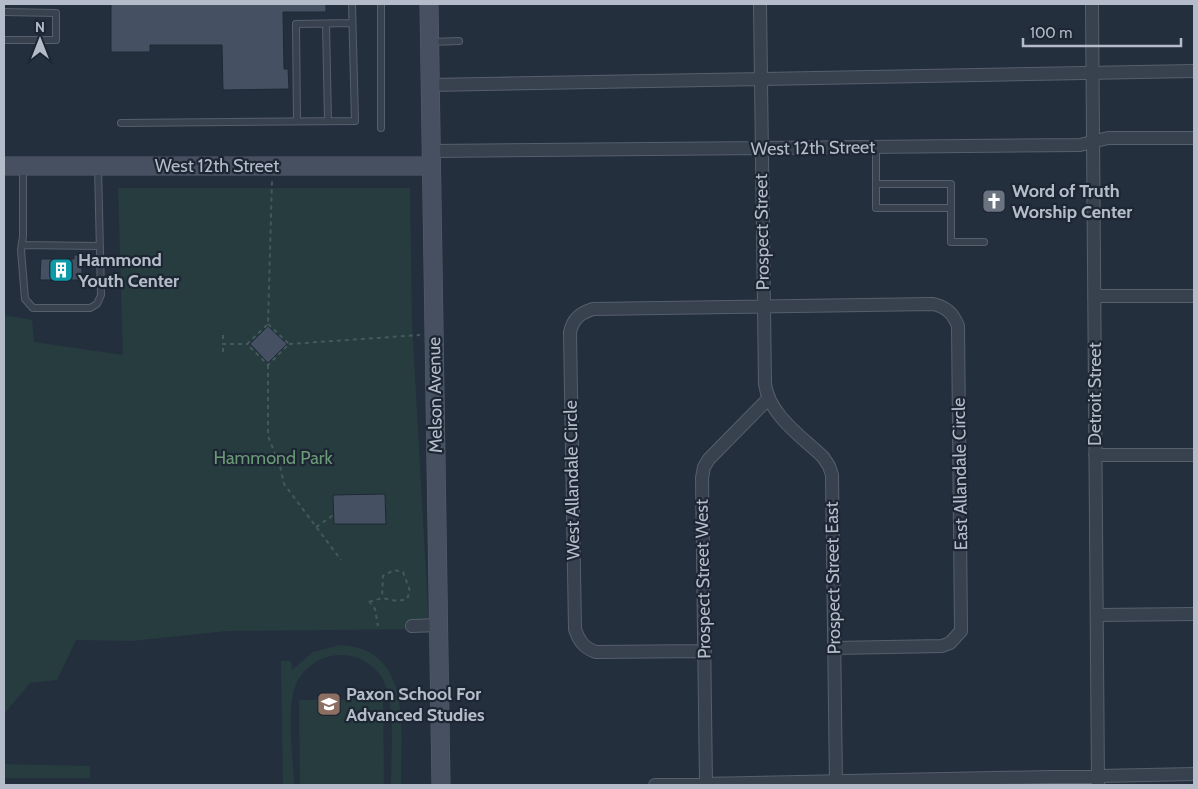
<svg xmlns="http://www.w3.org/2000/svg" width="1198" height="789" viewBox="0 0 1198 789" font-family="Cabin,sans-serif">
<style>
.green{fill:#263c3f}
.building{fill:#455162;stroke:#1f2835}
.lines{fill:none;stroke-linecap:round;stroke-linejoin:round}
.lane-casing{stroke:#565f6c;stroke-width:8}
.street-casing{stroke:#565f6c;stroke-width:14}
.secondary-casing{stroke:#565f6c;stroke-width:19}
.path{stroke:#44595c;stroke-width:2;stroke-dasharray:4 4;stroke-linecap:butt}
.lane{stroke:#38414e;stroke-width:6}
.street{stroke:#38414e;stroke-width:12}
.secondary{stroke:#465061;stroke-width:18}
.labels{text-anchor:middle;stroke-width:4.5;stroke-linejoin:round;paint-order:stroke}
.street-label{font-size:18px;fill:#b4bcc9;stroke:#1d2633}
.poi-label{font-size:18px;font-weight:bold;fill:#b4bcc9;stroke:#1d2633;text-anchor:start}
.park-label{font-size:18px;fill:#6b9a76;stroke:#1d2633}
</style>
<rect width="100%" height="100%" fill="#242f3e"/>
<!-- green -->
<path class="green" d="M118 188H410L412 323 429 629 227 631 132 641 76 640 57 680 30 683 4 714V315L32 320 34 342 123 355Z
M340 645C415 649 400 732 401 785H391C391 759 395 709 386 687 381 671 367 659 350 656 326 651 301 666 294 690 287 714 293 759 294 785H283L281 661H291L292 670 313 652Z
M383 699 384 785H300L299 700Z
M4 764 90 766V778H4Z"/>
<!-- building -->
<path class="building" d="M111 4H326V12H283L284 69H288L289 89 223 90 222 45H150V52H111Z
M74 255H82V280H40L41 259H74Z
M268 326 287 344 268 363 250 344Z
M385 494 386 524H334L333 495Z"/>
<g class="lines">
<!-- lane casing -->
<g class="lane-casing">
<path id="lane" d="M381 4V128
M4 12 56 13V40H4
M326 24 328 121
M431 42 459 41
M297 121 296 24 351 23
M121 123 355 121 352 4
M876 148V208H951V184H876
M23 167V236L21 250 25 299 33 308H90L97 304 101 295 98 167
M951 208V242H984
M22 245 99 246"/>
</g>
<!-- street casing -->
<g class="street-casing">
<path id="street" d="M760 4 765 384C769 415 802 437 823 457L829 466 832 475 836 785
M1092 4 1098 785
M430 85 1194 71
M431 151 1080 145 1108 138H1194
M1094 296H1194
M1095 455H1194
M1097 615 1194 614
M412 626 438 625
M705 651 596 652C584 648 579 641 575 629L570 332C573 319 580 313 593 309L933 304C946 307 953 313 958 326L961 631 950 643 942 646 834 648
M655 785 1194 774
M706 785 702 478 704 467 709 459 768 399"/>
</g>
<!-- secondary casing -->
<g class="secondary-casing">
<path id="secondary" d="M429 4 441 785
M4 166H431"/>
</g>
<!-- path -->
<path class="path" d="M268 324 289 344 268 365 247 344 268 324 272 180
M223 335V344H247
M289 344 420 335
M223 352V344
M268 365V436L280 466 284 484 341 560
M316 527 332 516 334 517
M369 601 375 609 378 626
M369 602 382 598 398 601 407 599 410 591 403 572 394 570 383 576 382 598"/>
<!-- lane -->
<use href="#lane" class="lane"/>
<!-- street -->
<use href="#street" class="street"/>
<!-- secondary -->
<use href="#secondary" class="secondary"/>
</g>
<!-- icons -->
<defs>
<g id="church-square" transform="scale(1.25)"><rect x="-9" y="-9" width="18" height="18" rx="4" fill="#6b7280" stroke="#1d2633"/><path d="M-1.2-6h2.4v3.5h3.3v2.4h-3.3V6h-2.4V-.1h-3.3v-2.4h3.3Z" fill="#fff"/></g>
<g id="building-square" transform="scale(1.25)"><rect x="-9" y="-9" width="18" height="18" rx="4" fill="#0f9aa8" stroke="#1d2633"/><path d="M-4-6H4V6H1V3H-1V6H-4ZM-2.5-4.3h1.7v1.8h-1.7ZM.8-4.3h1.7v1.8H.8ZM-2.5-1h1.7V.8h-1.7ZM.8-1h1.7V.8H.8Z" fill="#fff"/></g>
<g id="school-square" transform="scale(1.25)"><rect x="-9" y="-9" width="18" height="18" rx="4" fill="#8d6e63" stroke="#1d2633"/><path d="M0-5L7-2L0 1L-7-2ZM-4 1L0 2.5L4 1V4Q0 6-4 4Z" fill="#fff"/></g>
</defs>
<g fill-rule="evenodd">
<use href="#church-square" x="994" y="201"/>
<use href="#building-square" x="61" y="270"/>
<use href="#school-square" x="329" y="704"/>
</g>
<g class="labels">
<!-- street labels -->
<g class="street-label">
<text transform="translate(813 148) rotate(-1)" y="6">West 12th Street</text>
<text x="217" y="172">West 12th Street</text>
<text transform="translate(762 232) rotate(-91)" y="6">Prospect Street</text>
<text transform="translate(1095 394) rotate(-90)" y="6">Detroit Street</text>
<text transform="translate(435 395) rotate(-91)" y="6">Melson Avenue</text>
<text transform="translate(960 474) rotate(-91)" y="6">East Allandale Circle</text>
<text transform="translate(572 480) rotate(-91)" y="6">West Allandale Circle</text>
<text transform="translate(833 578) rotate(-91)" y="6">Prospect Street East</text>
<text transform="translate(703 579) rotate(-91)" y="6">Prospect Street West</text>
</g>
<!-- poi labels -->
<g class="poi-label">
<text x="1012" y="197">Word of Truth<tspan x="1012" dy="21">Worship Center</tspan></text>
<text x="78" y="266">Hammond<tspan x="78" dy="21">Youth Center</tspan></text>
<text x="346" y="700">Paxon School For<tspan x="346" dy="21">Advanced Studies</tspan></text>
</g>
<!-- park labels -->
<g class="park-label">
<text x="273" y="464">Hammond Park</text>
</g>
</g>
<!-- border -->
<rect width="1198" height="789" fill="none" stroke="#b4bcc9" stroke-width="10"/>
<!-- north arrow -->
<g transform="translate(40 40)" stroke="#1d2633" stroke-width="4" paint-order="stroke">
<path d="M0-4L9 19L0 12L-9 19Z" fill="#b4bcc9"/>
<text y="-8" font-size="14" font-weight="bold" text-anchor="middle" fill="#b4bcc9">N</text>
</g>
<!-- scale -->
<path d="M1023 38v8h158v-8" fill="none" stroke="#b4bcc9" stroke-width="2.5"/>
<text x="1030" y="38" font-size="15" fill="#b4bcc9" stroke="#1d2633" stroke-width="4" paint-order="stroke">100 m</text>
</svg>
